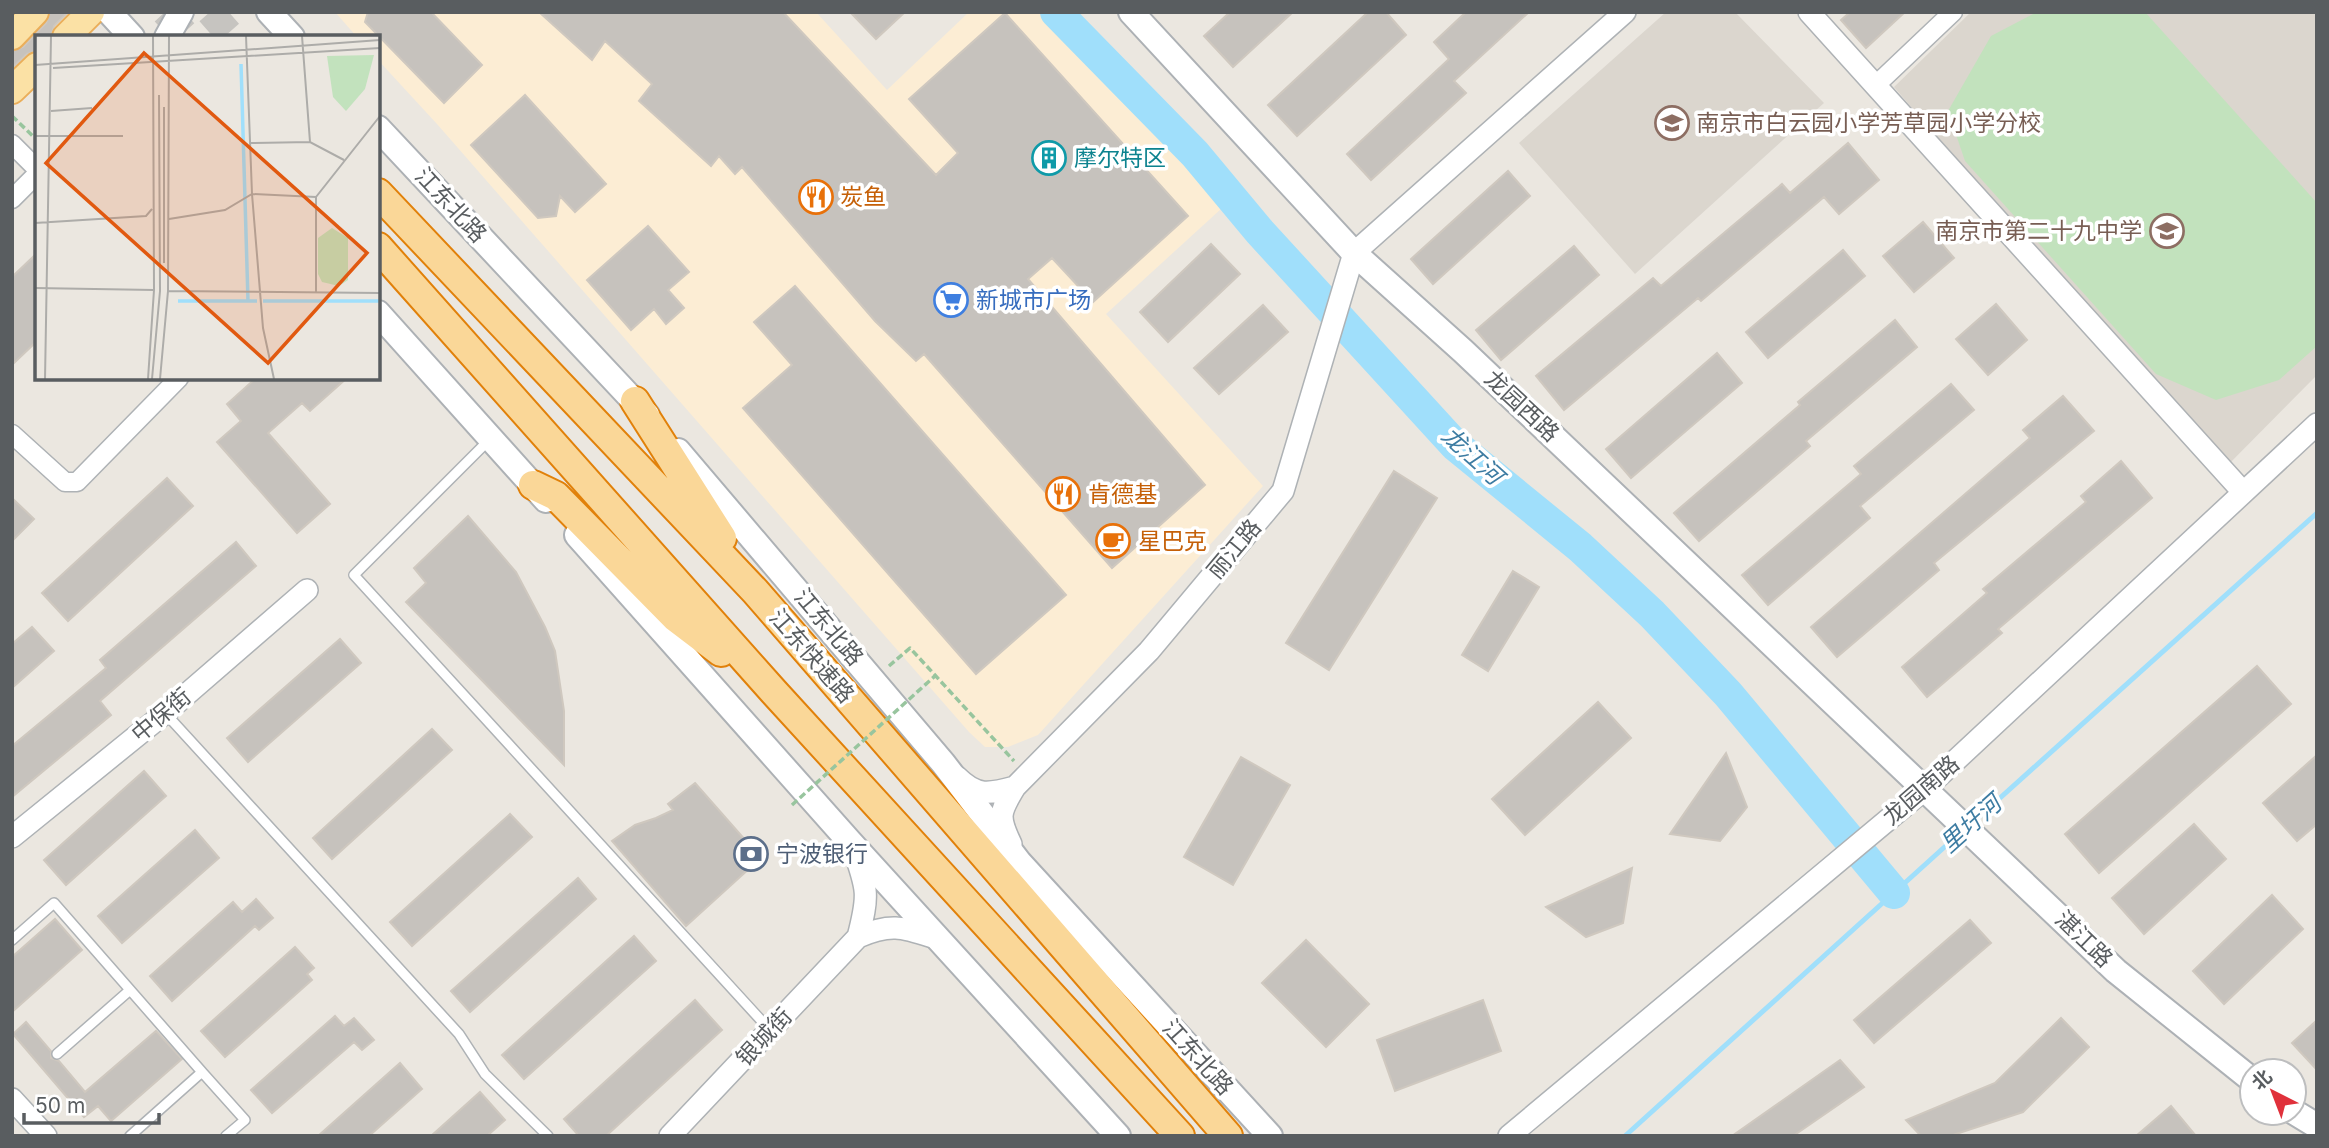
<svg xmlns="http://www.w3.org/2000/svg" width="2329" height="1148" viewBox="0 0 2329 1148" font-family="Inter,'Noto Sans SC',sans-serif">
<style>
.commercial{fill:#fcedd4}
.education{fill:#dbd6ce}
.garden{fill:#c2e2bd}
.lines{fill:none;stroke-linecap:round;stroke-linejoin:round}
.stream{stroke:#a0dffb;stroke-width:5}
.river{stroke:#a0dffb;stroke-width:32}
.building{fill:#c6c2bd;stroke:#cfc8bf;stroke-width:2}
.trunk-tunnel{stroke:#c6c4c0;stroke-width:28;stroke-dasharray:28 14;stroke-linecap:butt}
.service-casing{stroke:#aeb2b5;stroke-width:12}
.minor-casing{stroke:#aeb2b5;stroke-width:21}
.tertiary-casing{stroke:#aeb2b5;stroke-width:24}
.secondary-casing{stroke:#adb1b5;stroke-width:28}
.primary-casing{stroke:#eaae5a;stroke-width:30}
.trunk-casing{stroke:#e1810a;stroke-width:32}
.path{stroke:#98c59e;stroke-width:3.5;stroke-dasharray:7 3.5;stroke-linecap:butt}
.service{stroke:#fff;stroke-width:9}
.minor{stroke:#fff;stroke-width:18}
.tertiary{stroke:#fff;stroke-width:21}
.secondary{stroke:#fff;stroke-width:24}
.primary{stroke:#fbe1a5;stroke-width:26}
.trunk{stroke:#fad798;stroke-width:28}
.path-bridge{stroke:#98c59e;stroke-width:3.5;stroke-dasharray:7 3.5;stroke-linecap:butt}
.labels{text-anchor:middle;stroke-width:7;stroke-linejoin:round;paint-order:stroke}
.education-label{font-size:23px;fill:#785e54;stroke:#fff;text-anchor:start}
.culture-label{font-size:23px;fill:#0d838f;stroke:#fff;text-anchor:start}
.food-label{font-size:23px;fill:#c56008;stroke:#fff;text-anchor:start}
.street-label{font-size:23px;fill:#595d60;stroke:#fff}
.shop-label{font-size:23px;fill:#366cbe;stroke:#fff;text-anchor:start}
.service-label{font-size:23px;fill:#4e5e75;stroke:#fff;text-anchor:start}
.water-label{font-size:24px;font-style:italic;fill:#3d7ca2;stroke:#fff}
.inset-river{fill:none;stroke:#a0dffb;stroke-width:3.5}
.inset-road{fill:none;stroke:#adaca9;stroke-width:2}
.view{fill:#e15910;fill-opacity:0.15;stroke:#e15910;stroke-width:3.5}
.inset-edge{fill:none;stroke:#595d60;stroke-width:3.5}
</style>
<rect width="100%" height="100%" fill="#ebe7e0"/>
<!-- commercial -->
<path class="commercial" d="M335 12H816L887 90 969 12H1078L1244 188 1106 314 1263 486 1038 735 1008 747H985L969 732 437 124 378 60V37H357Z"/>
<!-- education -->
<path class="education" d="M1666 12H1735L1824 103 1635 274 1519 143Z
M1971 12H2317V375L2223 470 1894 87Z"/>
<!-- garden -->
<path class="garden" d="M2037 12H2145L2317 203V346L2279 380 2216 400 2156 374 1965 161 1948 111 1991 36Z"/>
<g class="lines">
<!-- stream -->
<path class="stream" d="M1970 825 2317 513
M1625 1136 1960 833"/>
<!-- river -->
<path class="river" d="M1056 12 1195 154 1260 232 1455 445 1580 547 1652 614 1728 694 1894 893"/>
</g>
<!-- building -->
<path class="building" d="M50 12H68L54 26 51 37H37V51L27 54 12 68V51L23 47 46 23Z
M368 12H431L482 65 444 103 365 22Z
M539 12H783L936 175 958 153 909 99 1005 13 1188 216 1093 302 1052 258 1028 279 1205 485 1112 568 924 354 916 361 875 321 742 167 735 174 719 156 711 166 639 101 652 84 605 41 592 60Z
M850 12H905L876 39Z
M1230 12H1293L1233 67 1204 36Z
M1368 12H1386L1406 35 1297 136 1268 105Z
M1466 12H1529L1454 81 1466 93 1371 180 1347 154 1449 59 1434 42Z
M1850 12H1905L1866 48 1841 20Z
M525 95 606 184 575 212 560 196 556 216 538 218 471 145Z
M1848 143 1879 180 1839 214 1824 197 1701 301 1698 298 1564 410 1536 376 1653 278 1661 286 1782 184 1790 193Z
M1508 171 1530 196 1433 284 1411 259Z
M1923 222 1954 258 1914 292 1883 256Z
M648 226 689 272 668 290 684 308 666 324 654 309 631 330 587 280Z
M1211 244 1240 274 1168 342 1140 312Z
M1574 246 1599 275 1501 360 1476 330Z
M1843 250 1865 276 1768 358 1746 332Z
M37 253V341L12 365V277Z
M795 286 1066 595 976 674 743 408 792 365 754 322Z
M1996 304 2027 340 1988 375 1956 339Z
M1263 305 1288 332 1219 394 1194 368Z
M1895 320 1917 347 1806 441 1810 446 1699 541 1674 513 1800 405 1798 402Z
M1717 353 1742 383 1631 478 1606 449Z
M256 378H347L310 411 302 403 268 433 330 504 297 533 217 442 241 421 227 404Z
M1951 384 1974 410 1860 506 1870 518 1768 605 1742 575 1861 474 1854 466Z
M2063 396 2094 431 1934 563 1939 570 1837 657 1811 627 2030 438 2023 430Z
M2121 461 2152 498 1998 629 2002 633 1927 697 1902 667 1987 593 1983 589 2086 502 2081 496Z
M1394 471 1437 498 1329 670 1286 643Z
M167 478 193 506 68 621 42 593Z
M12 498 34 519 12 541Z
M468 516 516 572 545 627 555 651 564 711V765L406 602 426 583 414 568Z
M236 542 256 566 100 701 111 715 12 797V746L106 668 100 660Z
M1513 571 1539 587 1488 671 1462 655Z
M32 627 54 651 12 688V644Z
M340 639 361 663 248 762 227 738Z
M2257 666 2291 704 2099 873 2065 834Z
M1598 702 1631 738 1525 835 1492 799Z
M432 729 452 750 332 859 313 838Z
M1726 753 1747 807 1720 841 1670 834Z
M2317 755V824L2297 841 2263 803Z
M1241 757 1290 785 1233 885 1184 857Z
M144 771 166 796 66 885 44 860Z
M695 783 761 858 686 926 612 841 635 825 656 818 673 810 668 804Z
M510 814 532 837 412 946 390 922Z
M2194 824 2226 859 2144 934 2112 898Z
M195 830 219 858 122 943 98 916Z
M1632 868 1623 923 1586 937 1546 907Z
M578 878 596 899 470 1012 451 991Z
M2272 895 2303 929 2224 1004 2193 971Z
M256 899 273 918 259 930 255 926 172 1001 150 976 233 902 242 912Z
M55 919 82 950 12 1012V957Z
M1970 920 1991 943 1874 1043 1854 1020Z
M634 936 656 961 524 1079 502 1055Z
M1306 940 1369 1004 1326 1047 1262 983Z
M295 947 314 968 307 974 312 980 225 1057 201 1031Z
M695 1000 722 1030 606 1136H579L564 1119Z
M1483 1000 1501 1051 1395 1091 1377 1040Z
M335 1016 344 1026 354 1018 374 1040 362 1050 354 1042 272 1113 251 1090Z
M2061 1018 2089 1047 2023 1112 1950 1136H1921L1906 1120 1995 1083Z
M2317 1020V1070L2292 1043Z
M26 1022 51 1051V1058L59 1061 85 1092 156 1031 182 1059 111 1121 98 1106 84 1117 13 1034Z
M1840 1060 1864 1087 1793 1136H1732Z
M400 1063 422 1089 369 1136H318Z
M480 1092 505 1120 487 1136H431Z
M2171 1106 2196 1136H2136Z"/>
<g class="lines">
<!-- trunk-tunnel -->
<path class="trunk-tunnel" d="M165 12 188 37
M210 12 232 37"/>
<!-- service casing -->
<g class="service-casing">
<path id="service" d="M489 440 354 575 769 1029
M166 714 459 1034 485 1074 548 1136
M12 940 54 903 202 1072 130 1136
M57 1054 130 990
M202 1072 245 1120 226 1136"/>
</g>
<!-- minor casing -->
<g class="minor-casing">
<path id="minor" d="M1876 85 1953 12
M12 144 37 169
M12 199 37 174
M12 434 65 482H77L179 378"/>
</g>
<!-- tertiary casing -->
<g class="tertiary-casing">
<path id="tertiary" d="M1809 12 2243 492
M957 777C977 797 989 794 1015 787
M12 837 165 713 307 590
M1011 844C998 817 999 813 1015 787L1149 651 1283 491 1354 253 1625 12
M853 848C868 890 869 895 858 937
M12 1099 46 1136
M670 1136 858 937C893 922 904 928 939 939
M1509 1136 1926 788 2317 424"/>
</g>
<!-- secondary casing -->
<g class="secondary-casing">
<path id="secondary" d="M109 12 132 37
M269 12 292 37
M1131 12 1354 253 1463 351 2116 971 2252 1080
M167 37 181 12
M378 128 647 415
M378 313 546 500
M678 451 943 763 1019 862 1270 1136
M577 535 850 842 1118 1136
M2294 1112 2317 1126"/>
</g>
<!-- primary casing -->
<g class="primary-casing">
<path id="primary" d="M12 36 35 12
M66 37 91 12
M12 90 37 66"/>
</g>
<!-- trunk casing -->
<g class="trunk-casing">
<path id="trunk" d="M378 193 755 591 1228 1136
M378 247 774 692 1180 1136
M635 401 722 538
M533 485 556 496 675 617 721 652"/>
</g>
<!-- path -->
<path class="path" d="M12 116 37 140
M889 666 910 648 1014 761"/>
<!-- service -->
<use href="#service" class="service"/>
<!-- minor -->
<use href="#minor" class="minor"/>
<!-- tertiary -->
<use href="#tertiary" class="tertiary"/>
<!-- secondary -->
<use href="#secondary" class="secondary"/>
<!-- primary -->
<use href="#primary" class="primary"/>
<!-- trunk -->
<use href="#trunk" class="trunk"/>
<!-- path-bridge -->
<path class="path-bridge" d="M792 805 936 675"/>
</g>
<!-- icons -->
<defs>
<g id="school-ring" transform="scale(1.75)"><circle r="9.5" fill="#fff" stroke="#8d6e63" stroke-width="1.5"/><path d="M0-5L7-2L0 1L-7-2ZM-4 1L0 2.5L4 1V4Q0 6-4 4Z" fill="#8d6e63"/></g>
<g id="building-ring" transform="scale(1.75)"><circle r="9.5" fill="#fff" stroke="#0f9aa8" stroke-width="1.5"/><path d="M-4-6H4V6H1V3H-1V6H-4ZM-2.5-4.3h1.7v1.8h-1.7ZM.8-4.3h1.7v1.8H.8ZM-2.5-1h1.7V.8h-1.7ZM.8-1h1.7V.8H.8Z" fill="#0f9aa8"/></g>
<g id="restaurant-ring" transform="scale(1.75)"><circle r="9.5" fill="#fff" stroke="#e8710a" stroke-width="1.5"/><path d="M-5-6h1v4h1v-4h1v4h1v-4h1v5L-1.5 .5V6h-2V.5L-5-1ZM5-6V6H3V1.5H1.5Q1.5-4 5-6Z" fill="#e8710a"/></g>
<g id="supermarket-ring" transform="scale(1.75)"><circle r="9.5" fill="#fff" stroke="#3f7fe0" stroke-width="1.5"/><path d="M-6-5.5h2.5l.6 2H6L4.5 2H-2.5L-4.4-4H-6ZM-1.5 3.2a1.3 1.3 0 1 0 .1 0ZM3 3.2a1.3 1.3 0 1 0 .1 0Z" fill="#3f7fe0"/></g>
<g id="cafe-ring" transform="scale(1.75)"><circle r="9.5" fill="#fff" stroke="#e8710a" stroke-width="1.5"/><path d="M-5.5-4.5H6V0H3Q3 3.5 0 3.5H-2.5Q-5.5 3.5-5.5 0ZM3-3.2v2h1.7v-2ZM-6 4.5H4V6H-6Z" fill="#e8710a"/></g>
<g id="bank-ring" transform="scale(1.75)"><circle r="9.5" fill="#fff" stroke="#5c6f8a" stroke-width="1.5"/><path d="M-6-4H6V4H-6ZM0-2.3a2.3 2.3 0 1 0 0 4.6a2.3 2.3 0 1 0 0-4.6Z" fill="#5c6f8a"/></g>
</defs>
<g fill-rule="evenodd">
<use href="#school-ring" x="1672" y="123"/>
<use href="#building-ring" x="1049" y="158"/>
<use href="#restaurant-ring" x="816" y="197"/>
<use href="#school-ring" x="2167" y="231"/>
<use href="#supermarket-ring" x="951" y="300"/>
<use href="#restaurant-ring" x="1063" y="494"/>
<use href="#cafe-ring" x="1113" y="541"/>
<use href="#bank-ring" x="751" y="854"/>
</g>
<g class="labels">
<!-- education labels -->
<g class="education-label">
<text x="1696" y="131">南京市白云园小学芳草园小学分校</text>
<text x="2142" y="239" text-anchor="end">南京市第二十九中学</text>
</g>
<!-- culture labels -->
<g class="culture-label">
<text x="1074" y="166">摩尔特区</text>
</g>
<!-- food labels -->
<g class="food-label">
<text x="840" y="205">炭鱼</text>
<text x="1088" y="502">肯德基</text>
<text x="1138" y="549">星巴克</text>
</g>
<!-- street labels -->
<g class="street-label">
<text transform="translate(451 205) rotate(47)" y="8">江东北路</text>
<text transform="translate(1522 406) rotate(43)" y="8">龙园西路</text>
<text transform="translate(1234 549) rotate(-50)" y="8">丽江路</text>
<text transform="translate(829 627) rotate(50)" y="8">江东北路</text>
<text transform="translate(812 656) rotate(49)" y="8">江东快速路</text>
<text transform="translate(161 715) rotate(-40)" y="8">中保街</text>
<text transform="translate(1921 790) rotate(-41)" y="8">龙园南路</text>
<text transform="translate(2084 939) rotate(44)" y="8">湛江路</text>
<text transform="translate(764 1037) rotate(-47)" y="8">银城街</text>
<text transform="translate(1198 1057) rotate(48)" y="8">江东北路</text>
</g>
<!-- shop labels -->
<g class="shop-label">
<text x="976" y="308">新城市广场</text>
</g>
<!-- service labels -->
<g class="service-label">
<text x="776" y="862">宁波银行</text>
</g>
<!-- water labels -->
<g class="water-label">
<text transform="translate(1472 456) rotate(42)" y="8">龙江河</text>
<text transform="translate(1971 824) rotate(-42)" y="8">里圩河</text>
</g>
</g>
<!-- overview -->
<g transform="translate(35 35)">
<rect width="345" height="345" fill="#ebe7e0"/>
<path d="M339 20 330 54 311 76 298 62 292 21Z" fill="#c2e2bd"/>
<path d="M297 193 313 203V245L304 251 287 247 283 239V203Z" fill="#c2e2bd"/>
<path class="inset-river" d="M206 29 213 266M143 266H222M228 266H345"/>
<path class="inset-road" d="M211 1 217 159 228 293 239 344M267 1 275 107M0 30 345 5M18 33 345 13M129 72V228M16 76 57 73M0 101H88M216 108 275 107 309 125M134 184 190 175 217 159 281 162M0 188 111 181 117 174M0 253 119 255M133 256 345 258M281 258V162L345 81M10 344 16 1M113 344 119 255 118 1M117 344 125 256 124 60M125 344 133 256 134 1"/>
<path class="view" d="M109 18 332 218 233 328 11 128Z"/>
<rect width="345" height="345" class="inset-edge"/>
</g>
<!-- border -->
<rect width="2329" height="1148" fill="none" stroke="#595d60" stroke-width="28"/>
<!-- north arrow -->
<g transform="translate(2273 1092) rotate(318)"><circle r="33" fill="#ffffff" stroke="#bdbebf" stroke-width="2"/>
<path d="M0-5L12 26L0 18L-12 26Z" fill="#e0313b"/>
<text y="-10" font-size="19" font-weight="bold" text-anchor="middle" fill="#595d60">北</text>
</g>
<!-- scale -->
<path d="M24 1113v10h135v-10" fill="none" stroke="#595d60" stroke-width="3.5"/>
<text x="35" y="1113" font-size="21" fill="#595d60" stroke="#ffffff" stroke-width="5" paint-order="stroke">50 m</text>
</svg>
